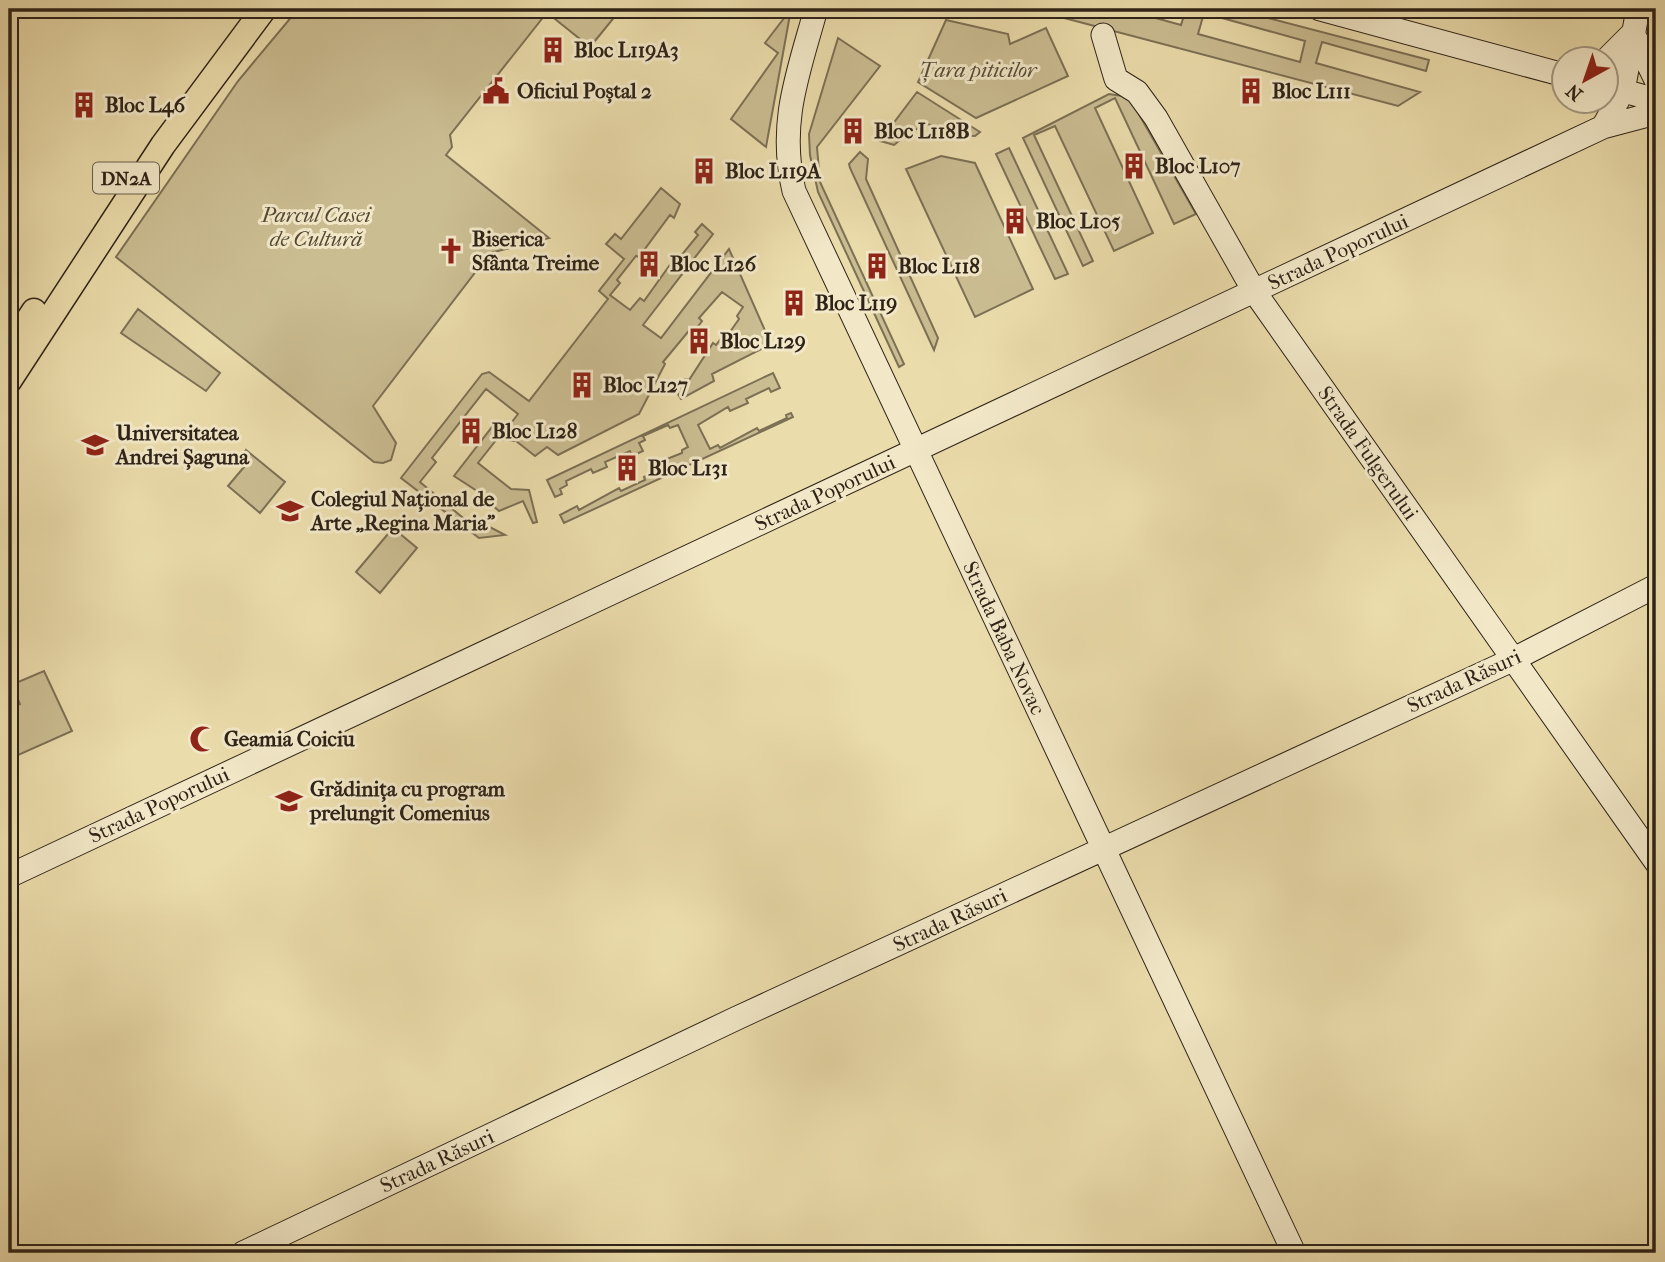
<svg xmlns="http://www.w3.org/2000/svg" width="1665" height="1262" viewBox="0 0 1665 1262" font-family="'IM FELL French Canon',serif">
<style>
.green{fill:#cbbd92;stroke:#7c7055;stroke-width:2;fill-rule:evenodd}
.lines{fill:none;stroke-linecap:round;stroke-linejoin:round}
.secondary-casing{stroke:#2e2318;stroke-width:25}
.primary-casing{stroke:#2e2318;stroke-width:27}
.secondary{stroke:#f2e8c8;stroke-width:23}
.primary{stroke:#ebdcab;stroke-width:24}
.labels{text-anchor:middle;stroke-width:6;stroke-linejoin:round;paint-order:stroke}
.shield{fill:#f2e8c8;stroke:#695e4d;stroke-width:2}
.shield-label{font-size:19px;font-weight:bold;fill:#2e2318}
.poi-label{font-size:21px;font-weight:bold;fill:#2e2318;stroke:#f2e8c8;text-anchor:start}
.park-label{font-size:21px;font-style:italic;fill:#554a36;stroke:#f2e8c8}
.street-label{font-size:21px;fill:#2e2318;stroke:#f2e8c8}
</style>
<rect width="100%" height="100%" fill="#ebdcab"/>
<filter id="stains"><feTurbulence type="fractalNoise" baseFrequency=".00286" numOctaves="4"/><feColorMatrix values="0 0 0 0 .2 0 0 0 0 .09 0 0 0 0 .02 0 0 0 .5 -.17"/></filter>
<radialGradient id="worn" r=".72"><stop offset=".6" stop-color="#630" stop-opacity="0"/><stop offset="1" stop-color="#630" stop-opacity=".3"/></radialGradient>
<!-- green -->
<path class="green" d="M298 9H621L590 47 550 15H545L450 135 452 147 446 155 549 238 490 253 373 406 396 443 391 460 383 463 374 462 116 257 238 81Z
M791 9 766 147 731 119 778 53 765 43Z
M1030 9H1123L1181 25 1186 9H1234L1429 60 1426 71 1322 42 1316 63 1420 92 1398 106ZM1204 13 1305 41 1300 62 1198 34Z
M946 20 1008 34 1010 44 1046 28 1068 76 976 118 918 82Z
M838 38 880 66 817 147 820 182 904 364 899 367 818 192 810 155 809 134Z
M917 92 980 132 975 136 956 135 928 124 910 132 894 145 880 141Z
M1109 94 1129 97 1196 214 1174 224 1115 98 1095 108 1153 233 1114 251 1055 126 1034 135 1093 261 1083 266 1023 138Z
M1009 148 1068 274 1055 279 996 154Z
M860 152 868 159 866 179 938 338 934 350 850 168 849 164Z
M941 156 975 163 1033 289 975 317 906 169Z
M661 188 680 204 674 218 670 215 639 257 636 256 617 280 620 283 610 295 630 310 640 298 644 301 677 255 680 257 698 235 695 232 702 224 713 234 643 325 661 338 729 249 771 344 712 374 714 381 681 399 676 391 685 379 689 380 713 343 716 345 722 337 725 339 739 319 737 316 743 307 722 292 699 318 702 321 696 329 692 327 663 362 665 364 639 414 558 455 547 447 535 456 516 441 497 439 478 463 511 489 529 490 537 522 533 523 523 501 499 511 492 505 494 502 454 476 492 427 502 435 518 414 486 389 432 458 436 462 420 482 474 527 477 524 485 530 488 526 505 535 479 538 401 478 482 374 489 372 529 401 608 299 599 291 624 259 606 244 615 234 621 239Z
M138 309 220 373 206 391 121 333Z
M773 373 780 388 771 392 769 388 746 399 748 403 730 411 728 407 698 425 710 449 718 445 720 448 757 428 759 431 787 418 786 415 791 413 793 417 564 523 560 515 577 506 579 510 619 488 621 491 645 480 644 477 652 473 649 466 682 453V450L688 447 678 425 670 428 668 425 643 436 645 440 639 443 643 451 632 456 630 451 605 462 607 467 593 473 591 469 566 481 567 485 560 489 562 494 555 497 547 480Z
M246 450 285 482 260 513 228 486 244 467 237 461Z
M393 528 417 548 380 593 356 572Z
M44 671 72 731 16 756 9 740V709L20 704 11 685Z"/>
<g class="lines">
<!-- secondary casing -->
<g class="secondary-casing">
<path id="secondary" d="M816 9C798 74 778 123 794 191L1294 1253
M1320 9 1564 75
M1633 33 1656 80
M1103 35 1116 79 1137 92 1156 118 1254 291 1656 862
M1606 60 1633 33
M1606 86 1656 100
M1603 127 1623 91 1638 9
M9 876 1603 127 1656 113
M243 1253 735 1019 1512 660 1656 586"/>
</g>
<!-- primary casing -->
<g class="primary-casing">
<path id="primary" d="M9 349 34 311
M9 381 163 145 264 9"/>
</g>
<!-- secondary -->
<use href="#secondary" class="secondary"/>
<!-- primary -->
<use href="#primary" class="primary"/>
</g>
<!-- icons -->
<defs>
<g id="building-bare" transform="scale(2.1)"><path d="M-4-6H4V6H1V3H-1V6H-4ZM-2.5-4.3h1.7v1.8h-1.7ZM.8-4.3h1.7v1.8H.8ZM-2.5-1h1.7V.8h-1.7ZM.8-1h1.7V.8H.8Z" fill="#8f2418" stroke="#f2e8c8" stroke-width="2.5" paint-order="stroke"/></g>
<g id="civic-bare" transform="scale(2.1)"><path d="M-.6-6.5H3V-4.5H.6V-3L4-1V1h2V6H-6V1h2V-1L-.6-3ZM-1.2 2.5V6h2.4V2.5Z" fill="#8f2418" stroke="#f2e8c8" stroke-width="2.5" paint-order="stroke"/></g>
<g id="church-bare" transform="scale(2.1)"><path d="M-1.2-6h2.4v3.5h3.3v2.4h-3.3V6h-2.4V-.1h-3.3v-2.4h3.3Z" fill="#8f2418" stroke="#f2e8c8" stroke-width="2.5" paint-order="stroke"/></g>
<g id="university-bare" transform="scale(2.1)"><path d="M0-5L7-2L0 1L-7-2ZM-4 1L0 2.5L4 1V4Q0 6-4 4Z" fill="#8f2418" stroke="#f2e8c8" stroke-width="2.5" paint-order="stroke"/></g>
<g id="school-bare" transform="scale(2.1)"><path d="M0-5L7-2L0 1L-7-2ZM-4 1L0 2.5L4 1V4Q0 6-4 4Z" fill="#8f2418" stroke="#f2e8c8" stroke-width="2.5" paint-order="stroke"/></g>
<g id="mosque-bare" transform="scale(2.1)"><path d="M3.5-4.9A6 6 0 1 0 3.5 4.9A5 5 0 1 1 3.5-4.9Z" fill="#8f2418" stroke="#f2e8c8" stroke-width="2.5" paint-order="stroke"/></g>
</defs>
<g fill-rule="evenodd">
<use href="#building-bare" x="553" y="50"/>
<use href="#civic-bare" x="496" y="91"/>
<use href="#building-bare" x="1251" y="91"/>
<use href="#building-bare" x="84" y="105"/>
<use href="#building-bare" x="853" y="131"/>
<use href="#building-bare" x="1134" y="166"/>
<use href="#building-bare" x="704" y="171"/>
<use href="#building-bare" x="1015" y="221"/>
<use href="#church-bare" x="451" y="251"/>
<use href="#building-bare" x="649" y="264"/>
<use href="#building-bare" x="877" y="266"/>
<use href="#building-bare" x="794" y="303"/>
<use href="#building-bare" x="699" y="341"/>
<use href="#building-bare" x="582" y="385"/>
<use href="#building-bare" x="471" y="431"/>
<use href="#university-bare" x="95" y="445"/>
<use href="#building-bare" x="627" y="468"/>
<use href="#school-bare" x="290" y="511"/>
<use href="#mosque-bare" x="203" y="739"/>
<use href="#school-bare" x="289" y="801"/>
</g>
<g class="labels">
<!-- shield labels -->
<rect class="shield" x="93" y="162.5" width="66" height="31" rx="5"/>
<g class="shield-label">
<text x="126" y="185">DN2A</text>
</g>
<!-- poi labels -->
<g class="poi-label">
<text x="574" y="57">Bloc L119A3</text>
<text x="517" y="98">Oficiul Poștal 2</text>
<text x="1272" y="98">Bloc L111</text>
<text x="105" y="112">Bloc L46</text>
<text x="874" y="138">Bloc L118B</text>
<text x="1155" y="173">Bloc L107</text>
<text x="725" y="178">Bloc L119A</text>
<text x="1036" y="228">Bloc L105</text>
<text x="472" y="246">Biserica<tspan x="472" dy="24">Sfânta Treime</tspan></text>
<text x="670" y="271">Bloc L126</text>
<text x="898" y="273">Bloc L118</text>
<text x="815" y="310">Bloc L119</text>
<text x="720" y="348">Bloc L129</text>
<text x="603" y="392">Bloc L127</text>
<text x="492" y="438">Bloc L128</text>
<text x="116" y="440">Universitatea<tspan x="116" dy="24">Andrei Șaguna</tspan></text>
<text x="648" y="475">Bloc L131</text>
<text x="311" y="506">Colegiul Național de<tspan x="311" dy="24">Arte „Regina Maria”</tspan></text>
<text x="224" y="746">Geamia Coiciu</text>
<text x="310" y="796">Grădinița cu program<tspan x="310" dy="24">prelungit Comenius</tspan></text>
</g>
<!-- park labels -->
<g class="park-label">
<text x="978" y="77">Țara piticilor</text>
<text x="316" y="222">Parcul Casei<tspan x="316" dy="24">de Cultură</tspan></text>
</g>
<!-- street labels -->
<g class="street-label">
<text transform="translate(1338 252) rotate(-25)" y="7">Strada Poporului</text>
<text transform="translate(1368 453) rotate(55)" y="7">Strada Fulgerului</text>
<text transform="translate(825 493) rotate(-25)" y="7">Strada Poporului</text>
<text transform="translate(1004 638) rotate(65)" y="7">Strada Baba Novac</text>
<text transform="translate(1464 681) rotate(-25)" y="7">Strada Răsuri</text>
<text transform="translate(159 805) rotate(-25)" y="7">Strada Poporului</text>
<text transform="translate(950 920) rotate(-25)" y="7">Strada Răsuri</text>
<text transform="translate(437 1161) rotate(-25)" y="7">Strada Răsuri</text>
</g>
</g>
<!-- margin -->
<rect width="1665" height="1262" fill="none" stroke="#ebdcab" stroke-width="35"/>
<rect x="10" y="10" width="1644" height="1241" fill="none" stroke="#2e2318" stroke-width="3.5"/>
<rect x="18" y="18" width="1630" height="1227" fill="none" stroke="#2e2318" stroke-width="2"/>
<!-- north arrow -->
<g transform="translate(1585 80) rotate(220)"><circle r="33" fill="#f2e8c8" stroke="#a49982" stroke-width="2"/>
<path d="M0-5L12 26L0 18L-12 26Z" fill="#8f2418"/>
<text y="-10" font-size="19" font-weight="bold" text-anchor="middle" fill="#2e2318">N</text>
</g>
<rect width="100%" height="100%" filter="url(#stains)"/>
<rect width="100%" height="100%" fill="url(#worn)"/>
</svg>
